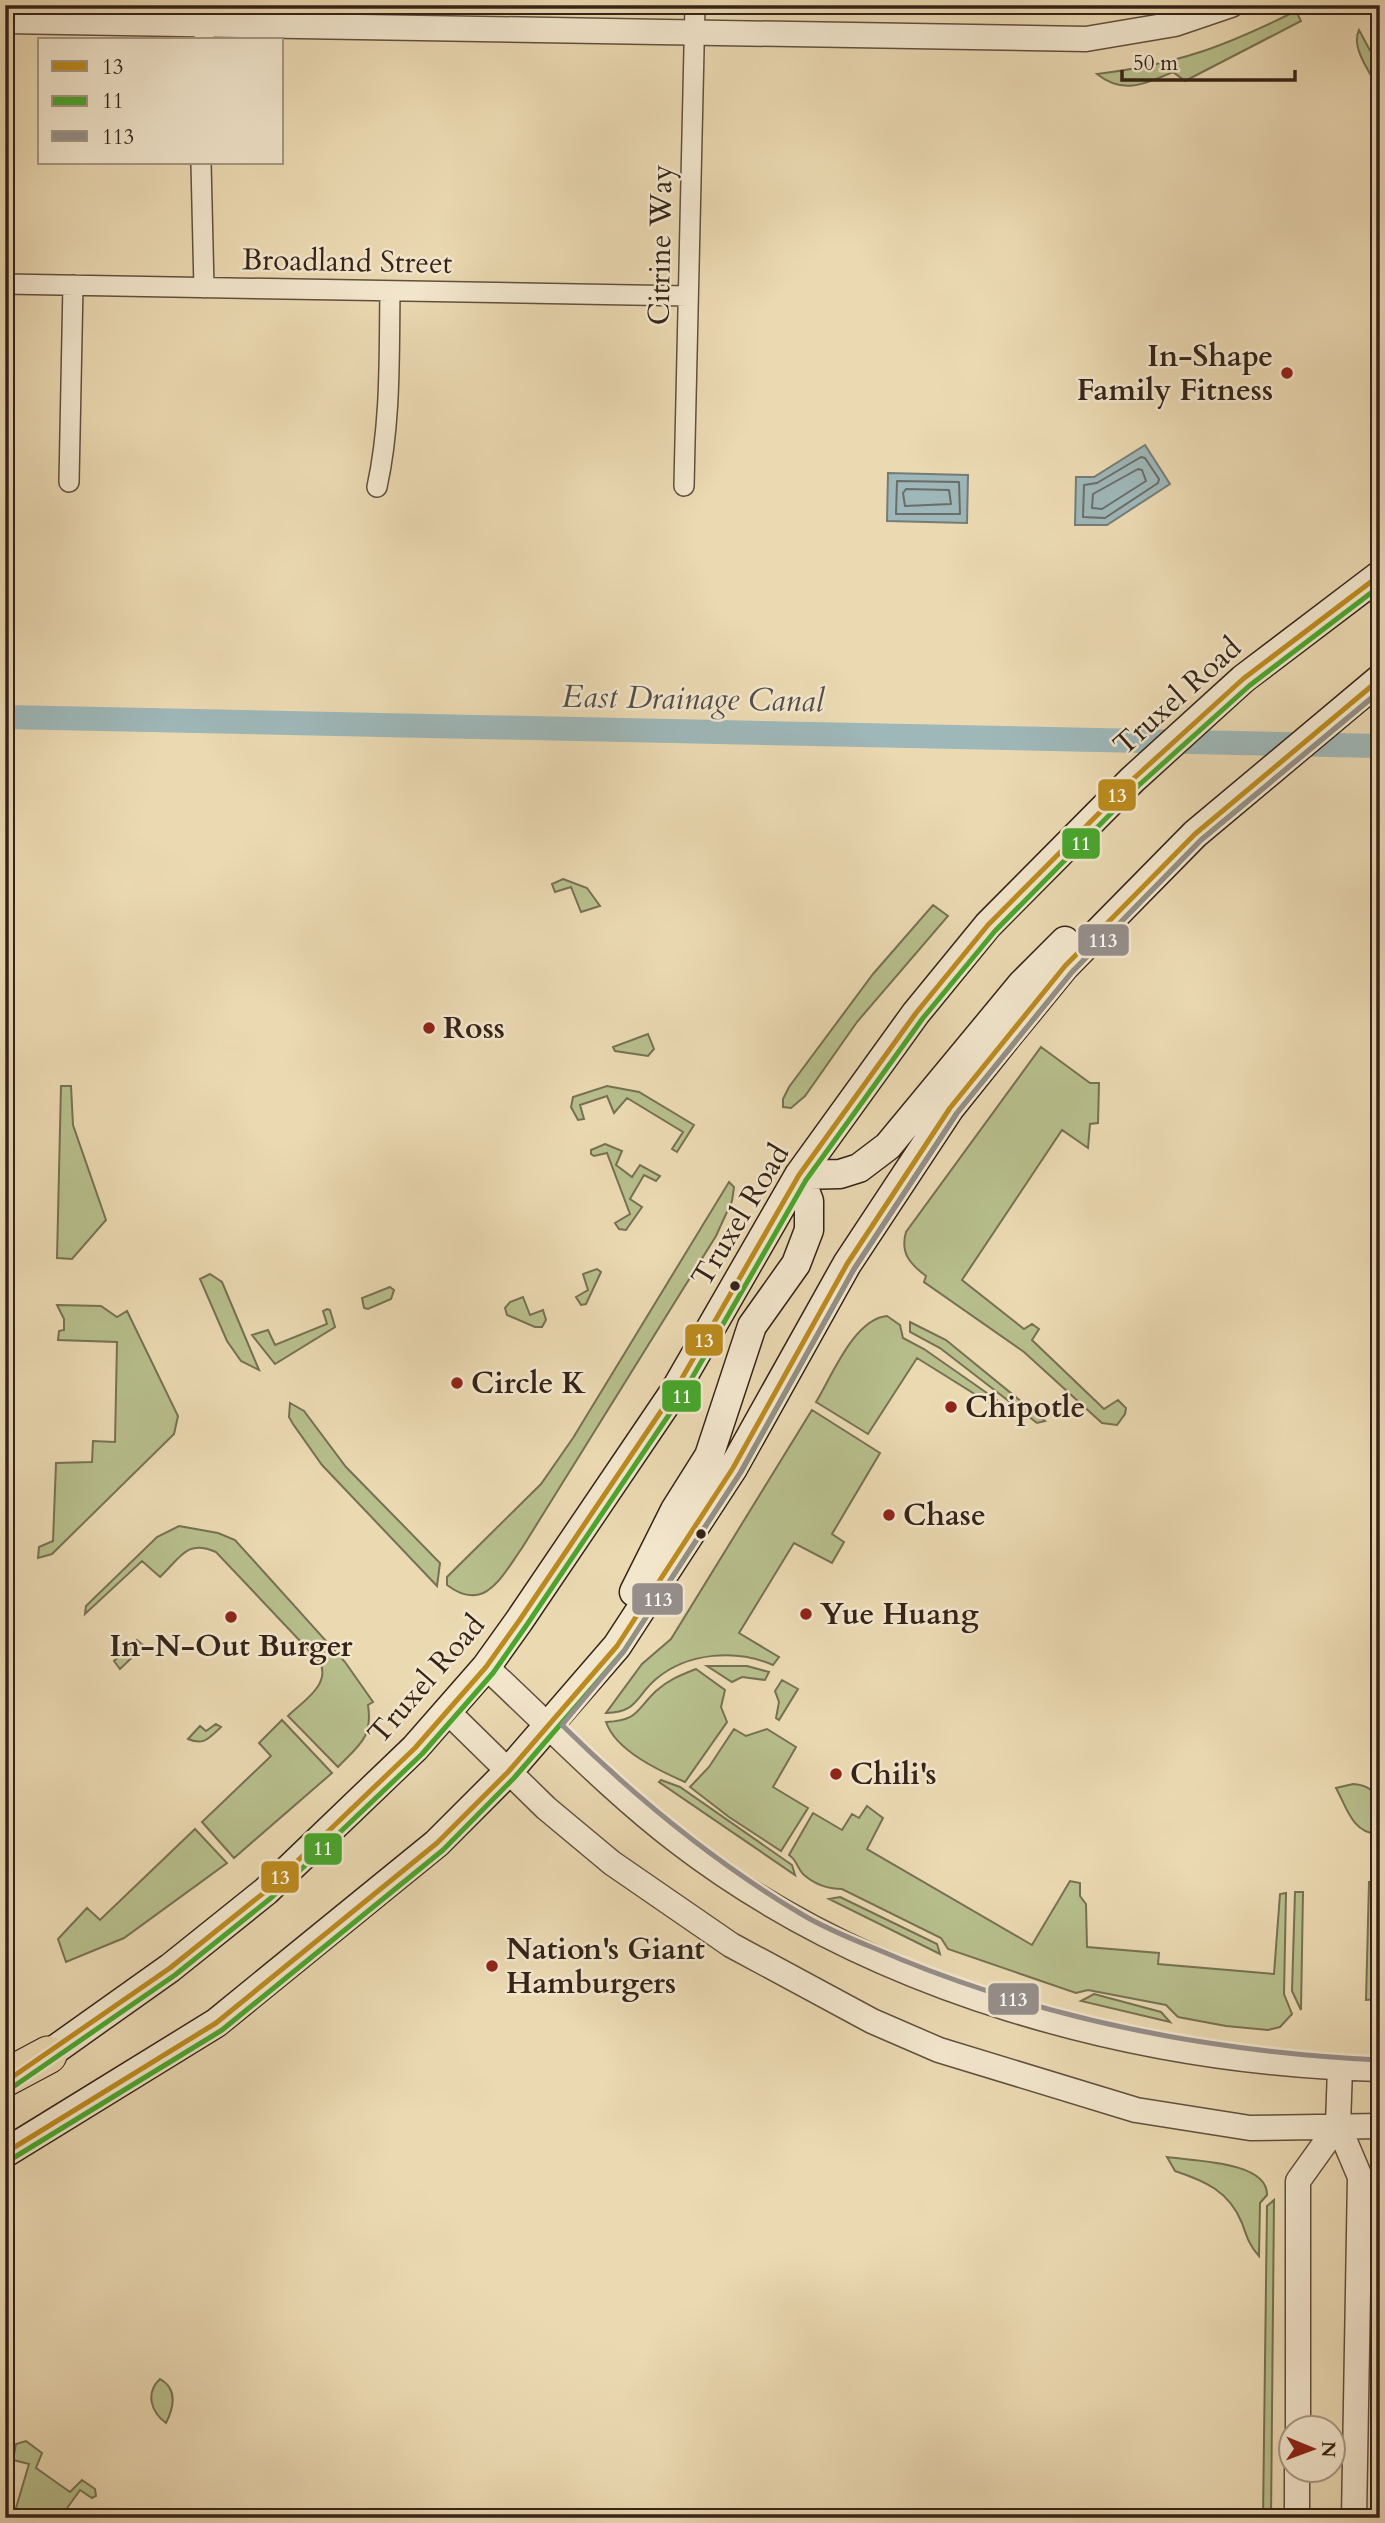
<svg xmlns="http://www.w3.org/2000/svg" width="1385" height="2523" viewBox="0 0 1385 2523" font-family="Cardo,serif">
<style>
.green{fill:#b7bf8c;stroke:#767152;stroke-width:2}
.water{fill:#9eb7b8;stroke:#747c78;stroke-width:2}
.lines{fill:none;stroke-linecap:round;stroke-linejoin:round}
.shore{stroke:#6a6d68;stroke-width:2}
.canal{stroke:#9eb7b8;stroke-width:24}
.minor-casing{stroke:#62503e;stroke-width:22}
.tertiary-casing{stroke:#62503e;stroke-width:27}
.secondary-casing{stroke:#352318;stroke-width:31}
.motorway-casing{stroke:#352318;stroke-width:39}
.minor{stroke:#f2e6cd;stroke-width:19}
.tertiary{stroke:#f2e6cd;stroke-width:24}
.secondary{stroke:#f2e6cd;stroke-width:28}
.motorway{stroke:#ebd9b2;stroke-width:37}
.bus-1-casing{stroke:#f2e6cd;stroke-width:10}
.bus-2-casing{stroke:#f2e6cd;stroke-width:10}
.bus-3-casing{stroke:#f2e6cd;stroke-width:10}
.bus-1{stroke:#bc8b1d;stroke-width:5}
.bus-2{stroke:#48a72d;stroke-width:5}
.bus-3{stroke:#958e8a;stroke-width:5}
.poi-dot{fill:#8f2418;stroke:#f2e6cd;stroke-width:2.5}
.bus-dot{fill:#352318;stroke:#f2e6cd;stroke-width:2.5}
.labels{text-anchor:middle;stroke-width:5;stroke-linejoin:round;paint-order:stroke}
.street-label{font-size:30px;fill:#352318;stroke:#f2e6cd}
.poi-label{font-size:30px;font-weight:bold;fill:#352318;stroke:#f2e6cd;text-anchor:start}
.water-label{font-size:32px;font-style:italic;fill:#544f48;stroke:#f2e6cd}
.line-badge{stroke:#f2e6cd;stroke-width:2.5}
.badge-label{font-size:19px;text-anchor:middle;font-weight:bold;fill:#fff}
</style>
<rect width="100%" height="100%" fill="#ebd9b2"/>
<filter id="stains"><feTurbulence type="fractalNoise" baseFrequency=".00286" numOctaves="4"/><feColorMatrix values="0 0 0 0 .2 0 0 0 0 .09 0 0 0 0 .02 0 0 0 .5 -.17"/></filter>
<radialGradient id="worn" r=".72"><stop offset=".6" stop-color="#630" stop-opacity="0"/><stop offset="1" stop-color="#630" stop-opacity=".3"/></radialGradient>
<!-- green -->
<path class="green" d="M1296 11 1301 21 1185 81 1173 72C1145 84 1123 95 1097 74 1178 64 1223 47 1296 11Z
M1359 30 1380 69V91C1372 75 1350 48 1359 30Z
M563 879 587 888 600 906 581 912 571 887 555 892 552 884Z
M933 905 948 916 857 1022 805 1096 791 1108 783 1107V1099L789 1087 873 974Z
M648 1034 654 1049 648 1056 615 1051 613 1047Z
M1041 1047 1090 1083H1099L1098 1123 1090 1124 1088 1148 1062 1130 962 1280 1024 1329 1032 1324 1039 1329 1032 1340 1104 1409 1118 1400 1126 1408 1125 1414 1117 1425 1102 1423 1024 1352 924 1282 926 1276C910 1264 900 1253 906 1232Z
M61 1086H71L73 1125 106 1220 72 1259 57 1258Z
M607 1086 639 1092 694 1125 677 1152 672 1149 683 1132 627 1098 614 1113 607 1096 580 1105 584 1119 578 1120 571 1107 573 1097Z
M605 1144 622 1151 616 1165 632 1177 640 1165 660 1176 656 1181 644 1175 630 1199 642 1207 626 1230 619 1229 615 1223 630 1214 607 1153 594 1156 591 1154V1150Z
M729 1182 734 1187 732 1201 716 1236 522 1548C502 1576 485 1614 447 1585V1577L541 1484 573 1438Z
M597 1269 601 1272 586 1304 581 1305 576 1297 588 1290 583 1274Z
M210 1274 222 1282 259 1370 241 1361 227 1341 200 1279Z
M390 1287 394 1290 391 1299 368 1309 364 1308 362 1298Z
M523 1297 530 1315 543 1310 546 1320 542 1327H535L507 1315 505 1308 510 1302Z
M57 1305 101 1306 117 1317 127 1311 178 1416 174 1434 52 1554 38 1558 39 1547 53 1541 56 1463 92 1462 93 1441 115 1442 117 1342 58 1340 59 1331 64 1330V1319Z
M327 1309 330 1310 335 1327 275 1364 252 1335 268 1330 275 1345 327 1324 323 1311Z
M887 1316 900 1325 903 1338 924 1349 997 1400 994 1406 917 1358 868 1434 816 1402C832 1376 854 1319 887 1316Z
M910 1322 946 1340 1045 1421 1037 1423 940 1348 910 1332Z
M290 1403 304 1411 346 1467 440 1563 437 1586 322 1465 293 1424 289 1417Z
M812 1410 880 1453 832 1534 844 1542 832 1563 794 1543 739 1633 779 1657 773 1665C737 1649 688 1652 656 1679 635 1697 638 1712 606 1713L642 1664 671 1639Z
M179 1526 218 1533 235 1540 345 1662 373 1702 368 1705C373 1738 359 1745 338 1767L288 1716C302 1702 331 1685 320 1662L216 1552C187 1539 181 1557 160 1577L142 1561 85 1614 86 1606 157 1537Z
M137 1640 144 1646 120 1669 114 1661Z
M707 1666H747L769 1672 765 1680 742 1677 732 1682Z
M696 1669 725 1690 721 1707 727 1722 685 1782C660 1771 616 1751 606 1722 639 1720 635 1711 656 1691 668 1680 681 1675 696 1669Z
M782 1680 798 1689 779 1720 776 1718 779 1702 775 1691Z
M282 1720 332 1773 234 1858 202 1822 271 1756 259 1743Z
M216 1724 221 1727C209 1738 204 1746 188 1739L200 1726 206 1731Z
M734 1729 746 1736 767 1729 796 1747 773 1787 808 1808 781 1851 729 1817 690 1787 709 1767Z
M661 1780 680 1787 792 1865 795 1875 659 1782Z
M1353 1784C1384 1786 1379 1810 1377 1834 1352 1832 1347 1808 1336 1788Z
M867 1806 883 1818 867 1849 1032 1945 1070 1881 1080 1883V1896L1086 1904 1087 1947 1159 1953 1158 1964 1274 1974 1280 1894 1286 1893 1284 1994 1292 2014 1280 2027 1268 2030 1226 2026 1178 2017 1166 2005 1088 1990 1076 1993 948 1949 941 1938 842 1889C828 1889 814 1884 803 1874 797 1868 797 1860 789 1855L813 1813 842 1830 852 1814 859 1818Z
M195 1829 227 1863 124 1938 66 1962 58 1939 87 1908 100 1920Z
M1369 1882 1378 1883V1999L1366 2000Z
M1295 1892H1303L1301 2010 1292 1991Z
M840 1897 937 1944 940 1954 829 1899Z
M1094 1994 1161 2012 1170 2022 1081 2001Z
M1167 2157C1193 2161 1268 2161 1267 2195L1260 2203 1259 2256C1249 2245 1247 2237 1242 2223 1229 2191 1205 2181 1175 2171Z
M1274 2200 1271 2518H1263L1267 2206Z
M160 2379C178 2389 174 2407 166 2423 151 2412 145 2393 160 2379Z
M26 2441 42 2453 36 2468 70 2492 82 2480 95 2489 96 2496 92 2498 80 2490 60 2518H13L29 2464 13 2460 16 2444Z"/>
<!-- water -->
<path class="water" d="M1145 445 1170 484 1107 525H1075L1076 477H1094Z
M888 473 968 475 967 523 887 521Z"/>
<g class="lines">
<!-- shore -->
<path class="shore" d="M1141 457 1145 458 1159 479 1158 483 1105 518 1083 517 1084 485 1097 483Z
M1138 469 1142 470 1146 481 1102 509 1092 508 1093 494Z
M897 481 959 482 960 514H896Z
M906 489 949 490 951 504 905 506 903 493Z"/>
<!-- canal -->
<path class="canal" d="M5 717 1380 746"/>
<!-- minor casing -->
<g class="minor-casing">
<path id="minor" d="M204 40 205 5
M201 163 204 288
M5 284 688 296
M69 482 73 285
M684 486 695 5
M377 487C391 423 389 357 390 291"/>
</g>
<!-- tertiary casing -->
<g class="tertiary-casing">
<path id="tertiary" d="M5 21 1086 39 1175 24 1231 5
M486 1667C549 1725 609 1789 677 1841 872 1991 1136 2063 1380 2069
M448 1712 546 1808 612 1863 731 1945 872 2021 939 2050 1136 2110 1250 2128 1380 2126
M1340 2068 1338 2125 1360 2177 1354 2518
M1298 2428V2181L1338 2125
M1297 2518V2470"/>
</g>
<!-- secondary casing -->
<g class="secondary-casing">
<path id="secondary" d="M799 1175 840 1174 859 1168 888 1146 1022 984 1065 941
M634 1592 675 1510 709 1456 752 1326 796 1264 809 1230V1201L799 1175
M32 2066 170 1968 266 1891 415 1748 486 1667 519 1621 674 1392 799 1175 916 1013 988 925 1132 780 1243 679 1380 575
M5 2153 216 2023 437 1843 508 1772 617 1646 733 1468 847 1264 950 1108 1002 1043 1065 966 1195 834 1380 679"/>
</g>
<!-- motorway casing -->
<g class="motorway-casing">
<path id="motorway" d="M5 2078 48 2055"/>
</g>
<!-- minor -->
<use href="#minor" class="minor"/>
<!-- tertiary -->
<use href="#tertiary" class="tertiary"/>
<!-- secondary -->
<use href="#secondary" class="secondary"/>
<!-- motorway -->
<use href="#motorway" class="motorway"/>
<!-- bus-1 casing -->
<g class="bus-1-casing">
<path id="bus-1" d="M5 2082 170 1968 266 1891 415 1748 486 1667 519 1621 674 1392 799 1175 916 1013 988 925 1132 780 1243 679 1380 575
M5 2153 216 2023 437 1843 508 1772 617 1646 733 1468 847 1264 950 1108 1065 966 1195 834 1380 679"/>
</g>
<!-- bus-2 casing -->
<g class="bus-2-casing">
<path id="bus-2" d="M10 2089 175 1975 271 1898 422 1754 493 1673 526 1626 681 1397 806 1180 923 1018 995 931 1138 786 1249 686 1380 586
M10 2160 222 2030 443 1850 514 1778 624 1651 741 1472 854 1269 957 1113 1072 972 1201 840 1380 691"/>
</g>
<!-- bus-3 casing -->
<g class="bus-3-casing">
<path id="bus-3" d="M1380 691 1201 840 1072 972 957 1113 854 1269 740 1473 624 1651 562 1725C635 1797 715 1863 803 1915 833 1933 868 1945 900 1959 1054 2022 1214 2052 1380 2060"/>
</g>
<!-- bus-1 -->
<use href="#bus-1" class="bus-1"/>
<!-- bus-2 -->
<use href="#bus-2" class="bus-2"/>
<!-- bus-3 -->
<use href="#bus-3" class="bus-3"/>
</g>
<!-- markers -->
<g class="poi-dot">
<circle cx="1287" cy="373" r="7"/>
<circle cx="429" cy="1028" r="7"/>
<circle cx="457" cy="1383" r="7"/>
<circle cx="951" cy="1407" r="7"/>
<circle cx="889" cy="1515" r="7"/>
<circle cx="806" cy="1614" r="7"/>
<circle cx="231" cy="1617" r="7"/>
<circle cx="836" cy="1774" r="7"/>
<circle cx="492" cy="1966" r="7"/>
</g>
<g class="bus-dot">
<circle cx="735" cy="1286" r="6"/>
<circle cx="701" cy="1534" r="6"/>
</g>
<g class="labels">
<!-- street labels -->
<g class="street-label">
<text transform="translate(660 245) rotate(-89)" y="10">Citrine Way</text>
<text transform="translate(347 261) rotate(1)" y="10">Broadland Street</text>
<text transform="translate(1177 696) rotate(-42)" y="10">Truxel Road</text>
<text transform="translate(740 1215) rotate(-59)" y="10">Truxel Road</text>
<text transform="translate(426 1679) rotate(-49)" y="10">Truxel Road</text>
</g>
<!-- poi labels -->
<g class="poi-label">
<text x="1273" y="366" text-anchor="end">In-Shape<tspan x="1273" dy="34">Family Fitness</tspan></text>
<text x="443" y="1038">Ross</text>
<text x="471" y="1393">Circle K</text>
<text x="965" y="1417">Chipotle</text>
<text x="903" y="1525">Chase</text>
<text x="820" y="1624">Yue Huang</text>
<text x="231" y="1656" text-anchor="middle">In-N-Out Burger</text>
<text x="850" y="1784">Chili's</text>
<text x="506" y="1959">Nation's Giant<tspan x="506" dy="34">Hamburgers</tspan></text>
</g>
<!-- water labels -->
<g class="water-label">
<text transform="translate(693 698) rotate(1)" y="11">East Drainage Canal</text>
</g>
</g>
<g class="line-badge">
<rect x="1097" y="778" width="40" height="34" rx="7" fill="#bc8b1d"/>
<rect x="1061" y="827" width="40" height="33" rx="7" fill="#48a72d"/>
<rect x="1077" y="923" width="53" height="34" rx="7" fill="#958e8a"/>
<rect x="684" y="1323" width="40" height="34" rx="7" fill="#bc8b1d"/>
<rect x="661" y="1379" width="41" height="34" rx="7" fill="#48a72d"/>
<rect x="631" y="1582" width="53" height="34" rx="7" fill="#958e8a"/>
<rect x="303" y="1832" width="40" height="34" rx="7" fill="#48a72d"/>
<rect x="260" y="1860" width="40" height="34" rx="7" fill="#bc8b1d"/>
<rect x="987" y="1982" width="53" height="34" rx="7" fill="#958e8a"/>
</g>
<g class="badge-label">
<text x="1117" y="802">13</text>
<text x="1081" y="850">11</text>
<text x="1103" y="947">113</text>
<text x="704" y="1347">13</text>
<text x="682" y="1403">11</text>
<text x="658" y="1606">113</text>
<text x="323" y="1855">11</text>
<text x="280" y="1884">13</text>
<text x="1013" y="2006">113</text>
</g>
<!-- margin -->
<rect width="1385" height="2523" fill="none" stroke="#ebd9b2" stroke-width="28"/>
<rect x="7" y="7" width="1371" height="2509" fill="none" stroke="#352318" stroke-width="3.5"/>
<rect x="14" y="14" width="1357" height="2495" fill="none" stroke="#352318" stroke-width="2"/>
<!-- legend -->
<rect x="38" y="38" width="245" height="126" fill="#f2e6cd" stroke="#a69885" stroke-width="2"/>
<rect x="52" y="61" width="35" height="10" fill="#bc8b1d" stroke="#a69885" stroke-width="2"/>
<text x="102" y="74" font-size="21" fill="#352318">13</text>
<rect x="52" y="96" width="35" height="10" fill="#48a72d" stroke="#a69885" stroke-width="2"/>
<text x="102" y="108" font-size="21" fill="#352318">11</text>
<rect x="52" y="131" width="35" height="10" fill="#958e8a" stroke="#a69885" stroke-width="2"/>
<text x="102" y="144" font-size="21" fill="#352318">113</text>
<!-- north arrow -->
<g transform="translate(1312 2449) rotate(91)"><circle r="33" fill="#f2e6cd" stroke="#a69885" stroke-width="2"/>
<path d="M0-5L12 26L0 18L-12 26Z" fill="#8f2418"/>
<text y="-10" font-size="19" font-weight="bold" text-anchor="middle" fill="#352318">N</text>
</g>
<!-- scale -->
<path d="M1122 70v10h173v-10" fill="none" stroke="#352318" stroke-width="3.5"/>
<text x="1133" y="70" font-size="21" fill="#352318" stroke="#f2e6cd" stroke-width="5" paint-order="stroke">50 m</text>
<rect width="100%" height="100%" filter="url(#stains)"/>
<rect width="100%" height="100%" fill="url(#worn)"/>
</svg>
